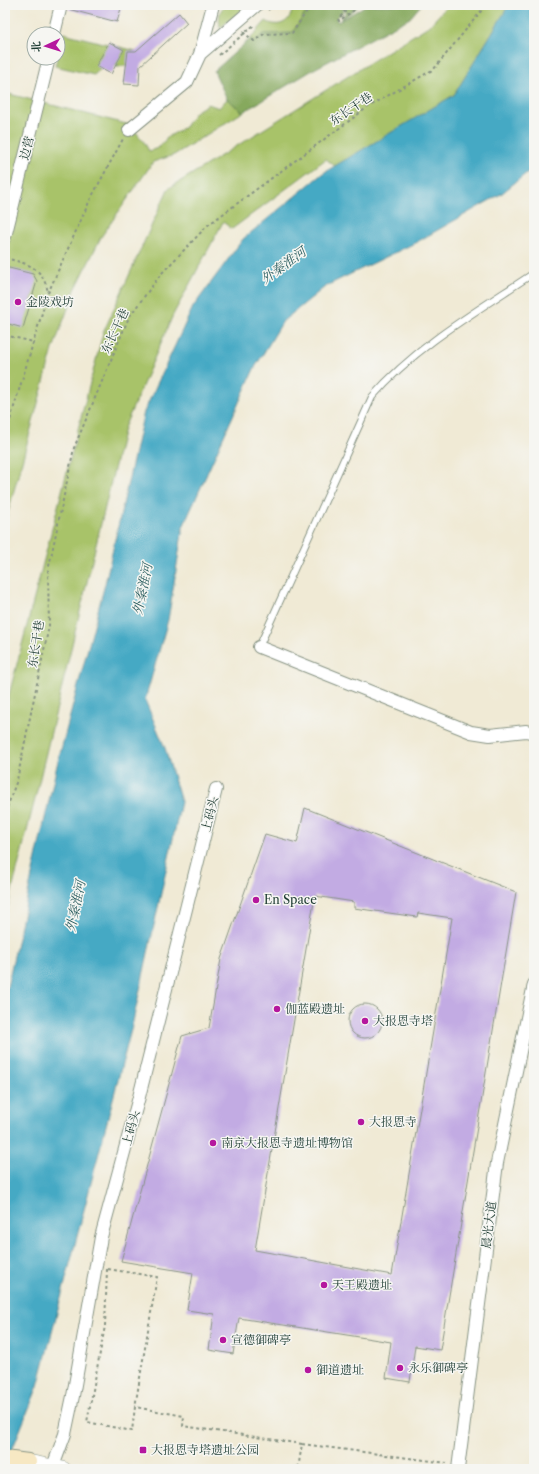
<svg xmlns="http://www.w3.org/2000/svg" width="539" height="1474" viewBox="0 0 539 1474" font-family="'Libre Caslon Text','Noto Serif SC',serif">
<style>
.green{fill:#a8c369;stroke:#64804e}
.forest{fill:#86a95d;stroke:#527348}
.water{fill:#44a9c4;stroke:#32737c}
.building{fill:#c2abe3;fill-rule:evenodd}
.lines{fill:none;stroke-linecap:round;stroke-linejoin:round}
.service-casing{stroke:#889484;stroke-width:8}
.minor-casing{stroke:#889484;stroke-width:14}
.tertiary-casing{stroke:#889484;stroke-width:16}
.secondary-casing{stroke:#889484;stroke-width:18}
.path{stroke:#889484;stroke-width:2;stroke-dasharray:3 3;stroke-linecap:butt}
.service{stroke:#fff;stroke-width:6}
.minor{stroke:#fff;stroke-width:12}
.tertiary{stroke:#fff;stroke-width:15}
.secondary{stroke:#f7e8c3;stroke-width:16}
.poi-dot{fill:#b5179e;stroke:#f6f6f2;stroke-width:1.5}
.labels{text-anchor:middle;stroke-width:3;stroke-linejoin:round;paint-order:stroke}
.street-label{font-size:12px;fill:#1f3d34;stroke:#f6f6f2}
.poi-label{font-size:12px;fill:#1f3d34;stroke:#f6f6f2;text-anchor:start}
.water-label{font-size:13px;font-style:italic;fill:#2a5d5f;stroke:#f6f6f2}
</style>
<rect width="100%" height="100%" fill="#f6f6f2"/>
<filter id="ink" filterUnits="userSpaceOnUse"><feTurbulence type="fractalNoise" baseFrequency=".025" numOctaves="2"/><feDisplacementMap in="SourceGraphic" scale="8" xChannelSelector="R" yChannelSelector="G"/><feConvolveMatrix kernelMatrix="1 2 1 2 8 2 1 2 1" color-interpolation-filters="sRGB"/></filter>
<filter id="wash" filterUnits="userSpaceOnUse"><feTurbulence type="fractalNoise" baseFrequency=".012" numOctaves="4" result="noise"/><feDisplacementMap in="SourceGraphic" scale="16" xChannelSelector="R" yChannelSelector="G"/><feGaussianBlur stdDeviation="0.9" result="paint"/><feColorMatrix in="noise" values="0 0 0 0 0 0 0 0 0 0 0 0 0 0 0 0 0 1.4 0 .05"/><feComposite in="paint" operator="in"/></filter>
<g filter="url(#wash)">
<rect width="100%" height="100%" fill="#f0ead5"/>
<!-- green -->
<path class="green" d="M225 5 247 6 220 28C219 19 218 12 225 5Z
M288 5H311L292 33 264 34 254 41 250 39 266 21C276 28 290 24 292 10Z
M448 5H509L454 95 335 166 326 159 232 229 223 222 173 315 124 428 34 803 5 918V710L103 333 168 189 430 25Z
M63 33 136 51 133 64 118 67 108 62 94 75 55 66Z
M5 93 130 125 144 142 149 151 158 148 168 137 185 127 195 112 208 104 219 108 227 99 243 112 174 155 153 162 101 237 74 292 53 349 5 523Z"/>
<!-- forest -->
<path class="forest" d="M311 5H340L343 12 336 18 338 22 366 5H421L410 18 316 68 243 112 227 99 214 71 250 39 254 41 264 34 292 33Z
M342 5H360L340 20 346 12Z"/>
<!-- water -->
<path class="water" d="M509 5H534V167L501 194 415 243 326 286 283 321 254 369 183 527 168 620 145 700 165 748 181 802 132 1026 38 1386 5 1467V996L57 765 105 584 144 412 193 307 243 239 323 173 454 95Z"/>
<g id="blocks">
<!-- building -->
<path class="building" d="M68 5H122L117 22 68 9Z
M179 13 187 23 140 66 139 85 124 84 128 51H136Z
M109 42 124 50 111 74 96 66Z
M5 267 33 274 37 281 23 328 5 323Z
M305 808 516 892 440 1350 415 1346 410 1382 386 1378 391 1342 239 1318 233 1354 209 1350 214 1314 187 1310 193 1273 121 1261 182 1036 209 1028 221 959 265 834 297 843ZM315 896 354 902V908L417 917 418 913 452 918 392 1275 255 1250Z
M348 1021a17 17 0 1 1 34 0a17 17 0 1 1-34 0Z"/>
</g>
</g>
<g filter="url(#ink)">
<use href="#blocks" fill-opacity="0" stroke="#889484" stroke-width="1"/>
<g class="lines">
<!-- service casing -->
<g class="service-casing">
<path id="service" d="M259 647 372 397C417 345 477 311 534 273"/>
</g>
<!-- minor casing -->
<g class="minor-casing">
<path id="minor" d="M54 34 61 5
M200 54 213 5
M129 130 187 82 200 54 257 5
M5 237 49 58
M259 647 471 732 490 735 526 731 534 733
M52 1469 65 1434 73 1396 101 1237 139 1097 216 789
M458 1469 497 1163 534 984"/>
</g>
<!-- tertiary casing -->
<g class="tertiary-casing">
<path id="tertiary" d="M28 1462 63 1469"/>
</g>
<!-- secondary casing -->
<g class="secondary-casing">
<path id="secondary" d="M5 1459 28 1462"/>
</g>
<!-- path -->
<path class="path" d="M341 5 345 12 338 19 339 21 361 5
M268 10 273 5
M243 32 254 41 264 34 292 33 311 5
M219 55 254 25
M5 258C28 264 42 266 48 292
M5 335 33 342
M5 437 48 293 90 200 123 139
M5 813 17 780 49 626 48 571 74 448 129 317 161 274 208 225 368 107 434 69 486 5
M107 1269 105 1326 87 1422 132 1431 135 1407 184 1416 183 1426 302 1444 298 1469
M108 1269 157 1277 135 1407
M302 1444 447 1463"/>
<!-- service -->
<use href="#service" class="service"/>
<!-- minor -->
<use href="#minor" class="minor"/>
<!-- tertiary -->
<use href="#tertiary" class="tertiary"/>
<!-- secondary -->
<use href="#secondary" class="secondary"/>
</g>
</g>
<!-- markers -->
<g class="poi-dot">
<circle cx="18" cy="302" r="4"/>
<circle cx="256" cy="900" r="4"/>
<circle cx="277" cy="1009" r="4"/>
<circle cx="365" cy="1021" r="4"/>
<circle cx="361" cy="1122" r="4"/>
<circle cx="213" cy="1143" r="4"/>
<circle cx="324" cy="1285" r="4"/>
<circle cx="223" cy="1340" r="4"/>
<circle cx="400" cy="1368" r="4"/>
<circle cx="308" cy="1370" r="4"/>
<rect x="139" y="1446" width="8" height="8" rx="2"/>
</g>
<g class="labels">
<!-- street labels -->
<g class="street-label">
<text transform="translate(351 109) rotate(-34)" y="4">东长干巷</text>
<text transform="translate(27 148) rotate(-75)" y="4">边营</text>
<text transform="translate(115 331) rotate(-65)" y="4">东长干巷</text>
<text transform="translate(36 644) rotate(-81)" y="4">东长干巷</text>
<text transform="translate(210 814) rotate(-76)" y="4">上码头</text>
<text transform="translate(131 1128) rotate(-75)" y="4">上码头</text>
<text transform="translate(489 1225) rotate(-83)" y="4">晨光大道</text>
</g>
<!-- poi labels -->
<g class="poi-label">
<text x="26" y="306">金陵戏坊</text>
<text x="264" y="904">En Space</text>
<text x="285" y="1013">伽蓝殿遗址</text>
<text x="373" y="1025">大报恩寺塔</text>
<text x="369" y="1126">大报恩寺</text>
<text x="221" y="1147">南京大报恩寺遗址博物馆</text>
<text x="332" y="1289">天王殿遗址</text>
<text x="231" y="1344">宣德御碑亭</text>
<text x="408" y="1372">永乐御碑亭</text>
<text x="316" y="1374">御道遗址</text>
<text x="151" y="1454">大报恩寺塔遗址公园</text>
</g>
<!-- water labels -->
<g class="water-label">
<text transform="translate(283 265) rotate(-36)" y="5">外秦淮河</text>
<text transform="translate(142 589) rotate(-78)" y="5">外秦淮河</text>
<text transform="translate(75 906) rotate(-78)" y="5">外秦淮河</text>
</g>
</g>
<!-- margin -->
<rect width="539" height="1474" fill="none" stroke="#f6f6f2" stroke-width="20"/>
<!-- north arrow -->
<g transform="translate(46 46) rotate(266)"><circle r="19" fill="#f6f6f2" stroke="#a0aca6"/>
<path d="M0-3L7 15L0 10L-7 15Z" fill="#b5179e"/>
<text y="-6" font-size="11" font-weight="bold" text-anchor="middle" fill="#1f3d34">北</text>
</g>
</svg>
